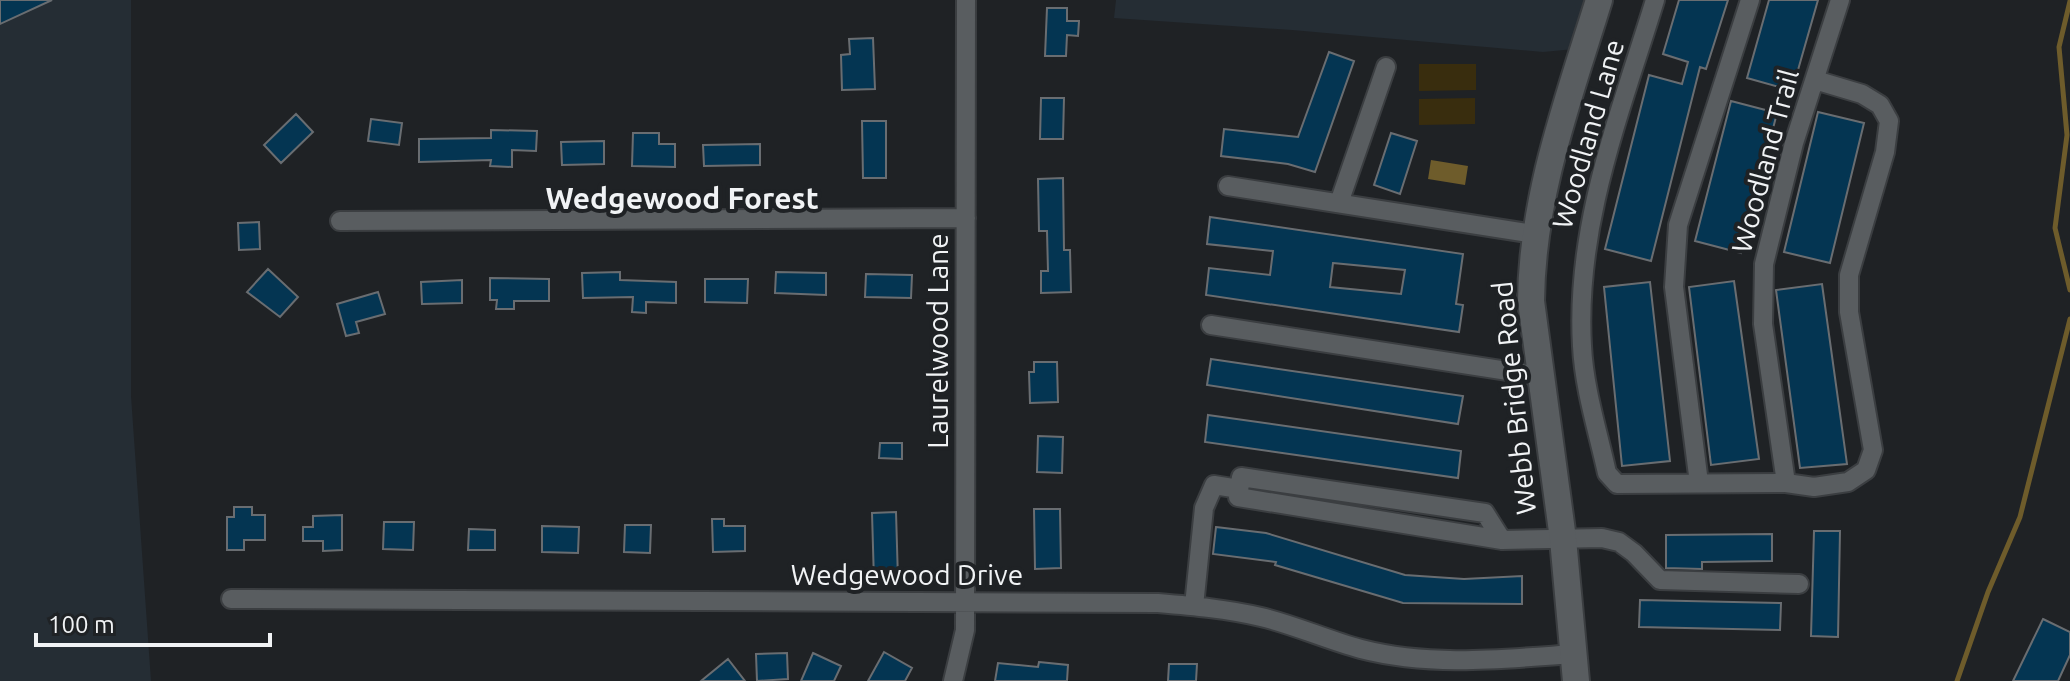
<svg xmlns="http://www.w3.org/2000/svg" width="2070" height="681" viewBox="0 0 2070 681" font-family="Ubuntu,sans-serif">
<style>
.built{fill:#252d34}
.green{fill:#392d0e}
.water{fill:#6e5c2b}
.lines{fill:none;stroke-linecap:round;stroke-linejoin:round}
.stream{stroke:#6e5c2b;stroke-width:5}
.building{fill:#043552;stroke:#696d71;stroke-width:2;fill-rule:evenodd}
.street-casing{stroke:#3b3e41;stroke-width:22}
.secondary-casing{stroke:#3b3e41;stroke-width:30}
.street{stroke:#595d60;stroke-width:18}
.secondary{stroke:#595d60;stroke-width:26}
.labels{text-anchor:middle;stroke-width:8;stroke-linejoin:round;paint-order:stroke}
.street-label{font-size:28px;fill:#f1f3f5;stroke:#1f2225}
.neighbourhood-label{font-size:30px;font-weight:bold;fill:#f1f3f5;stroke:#1f2225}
</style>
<rect width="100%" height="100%" fill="#1f2225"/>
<!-- built -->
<path class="built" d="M0 0H131V396L151 681H0Z
M1116 0H1601L1585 48 1543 52 1292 30 1114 18Z"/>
<!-- green -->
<path class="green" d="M1419 64H1476V90L1419 91Z
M1475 98V124L1419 125V99Z"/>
<!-- water -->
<path class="water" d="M1431 160 1468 166 1465 185 1428 179Z"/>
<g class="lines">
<!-- stream -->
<path class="stream" d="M2070 1 2059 47 2067 135 2055 228 2070 290
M1957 681 1988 592 2020 517 2070 319"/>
</g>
<!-- building -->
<path class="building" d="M0 0H52L0 24Z
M1679 0H1728L1706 69 1700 67 1651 261 1605 249 1649 75 1682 84 1688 62 1663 54Z
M1769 0H1818L1794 84 1788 82 1786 89 1747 78Z
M1047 8H1067V21H1079L1078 36 1067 35 1066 56H1045Z
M873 38 875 89 842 90 841 55 850 54 849 39Z
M1329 52 1354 61 1315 172 1288 164 1221 156 1224 129 1298 137Z
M1041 98H1064L1063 139H1040Z
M1731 101 1777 113 1741 253 1695 241Z
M1818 112 1864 123 1830 263 1784 252Z
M296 114 313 132 281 163 264 145Z
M371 119 402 123 399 145 368 141Z
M862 121H886V178H863Z
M491 130 537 131 536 151 512 150V167L490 166 491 160 419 162V139L491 138Z
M633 133H659V144H675V167L632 166Z
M1391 133 1417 141 1400 194 1374 185Z
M604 141V164L562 165 561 142Z
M760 144V165L704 166 703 145Z
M1063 178 1064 250H1070L1071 292 1041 293V271H1048L1047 231H1039L1038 179Z
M1210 217 1463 254 1456 304 1463 305 1459 332 1206 295 1209 268 1270 275 1273 251 1207 244ZM1333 263 1405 270 1401 294 1330 287Z
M259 222 260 249 239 250 238 223Z
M268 269 298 297 280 317 247 292Z
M620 272V280L676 282V303L646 302V313L632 312 633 297 583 298 582 273Z
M776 272 826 273V295L775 293Z
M866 274 912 275 911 298 865 297Z
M490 278 549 279V301H514V309H496L497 300H490Z
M705 279H748L747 303 705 302Z
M462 280V303L422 304 421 282Z
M1734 281 1759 459 1711 465 1689 287Z
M1650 282 1670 461 1622 466 1604 287Z
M1822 284 1847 464 1800 468 1776 290Z
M378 292 385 314 356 322 359 333 346 336 337 304Z
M1211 359 1463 396 1458 424 1207 385Z
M1034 362H1057L1058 402 1030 403 1029 372H1034Z
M1208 415 1461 451 1458 478 1205 442Z
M1038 436 1063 437 1062 473 1037 472Z
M880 443H902V459L879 458Z
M234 507H252V515H265V540H244V550H227V517H234Z
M1034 509H1060L1061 568 1035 569Z
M896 512 898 580 874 581 872 513Z
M342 515V550L323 551V541H303V527H313V516Z
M712 519H724V526H745V551L713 552Z
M384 522H414L413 550 383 549Z
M625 525H651L650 553 624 552Z
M542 526 579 527 578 553 542 552Z
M1216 527 1266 533 1405 575 1464 579 1522 576V604L1403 603 1275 565 1276 562 1213 554Z
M469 529 495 530V550H468Z
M1814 531H1840L1838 637 1811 636Z
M1772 534V561L1702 562V569L1666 568V535Z
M1640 600 1781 603 1780 630 1639 627Z
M2043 619 2070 632V655L2058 681H2013Z
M884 652 912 668 905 681H868Z
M787 653 788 679 757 681 756 654Z
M813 653 841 666 834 681H801Z
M728 659 745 681H701Z
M1039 662 1068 665 1067 681H995L998 663 1038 667Z
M1169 664H1197L1196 681H1168Z"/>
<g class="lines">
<!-- street casing -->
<g class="street-casing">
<path id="street" d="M1655 0C1620 114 1575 225 1582 346 1584 388 1598 432 1607 473L1617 484 1786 483 1814 487 1848 482 1866 470 1873 450 1849 312V275L1885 152 1889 121 1880 105 1862 94 1815 80
M1228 186 1534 234
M1339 203 1386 67
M340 221 966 218
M1211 325 1539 376
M1699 483 1674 287 1678 225 1750 0
M1786 483 1763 324 1764 264 1794 143 1840 0
M1502 540 1485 513 1241 477 1238 497 1502 540 1602 538 1619 542 1634 553 1660 580 1799 584
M231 599 1158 603C1193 606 1227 609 1261 617 1295 625 1327 640 1361 649 1431 667 1503 659 1575 654
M1194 606 1204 508 1214 485 1239 489
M953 681 965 630 966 0"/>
</g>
<!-- secondary casing -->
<g class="secondary-casing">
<path id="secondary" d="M1576 681 1563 539 1531 301C1532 196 1568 100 1599 0"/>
</g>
<!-- street -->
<use href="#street" class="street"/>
<!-- secondary -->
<use href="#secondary" class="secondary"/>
</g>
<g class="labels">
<!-- street labels -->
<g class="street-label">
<text transform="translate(1588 134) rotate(-74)" y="10">Woodland Lane</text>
<text transform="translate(1765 161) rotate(-75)" y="10">Woodland Trail</text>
<text transform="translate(938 341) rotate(-90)" y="10">Laurelwood Lane</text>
<text transform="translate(1514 398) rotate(-96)" y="10">Webb Bridge Road</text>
<text x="907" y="585">Wedgewood Drive</text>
</g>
<!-- neighbourhood labels -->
<g class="neighbourhood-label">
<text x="682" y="209">Wedgewood Forest</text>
</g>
</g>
<!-- scale -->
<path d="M36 633v12h234v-12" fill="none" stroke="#f1f3f5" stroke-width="4"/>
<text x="48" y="633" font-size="24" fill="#f1f3f5" stroke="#1f2225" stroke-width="6" paint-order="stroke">100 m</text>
</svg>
